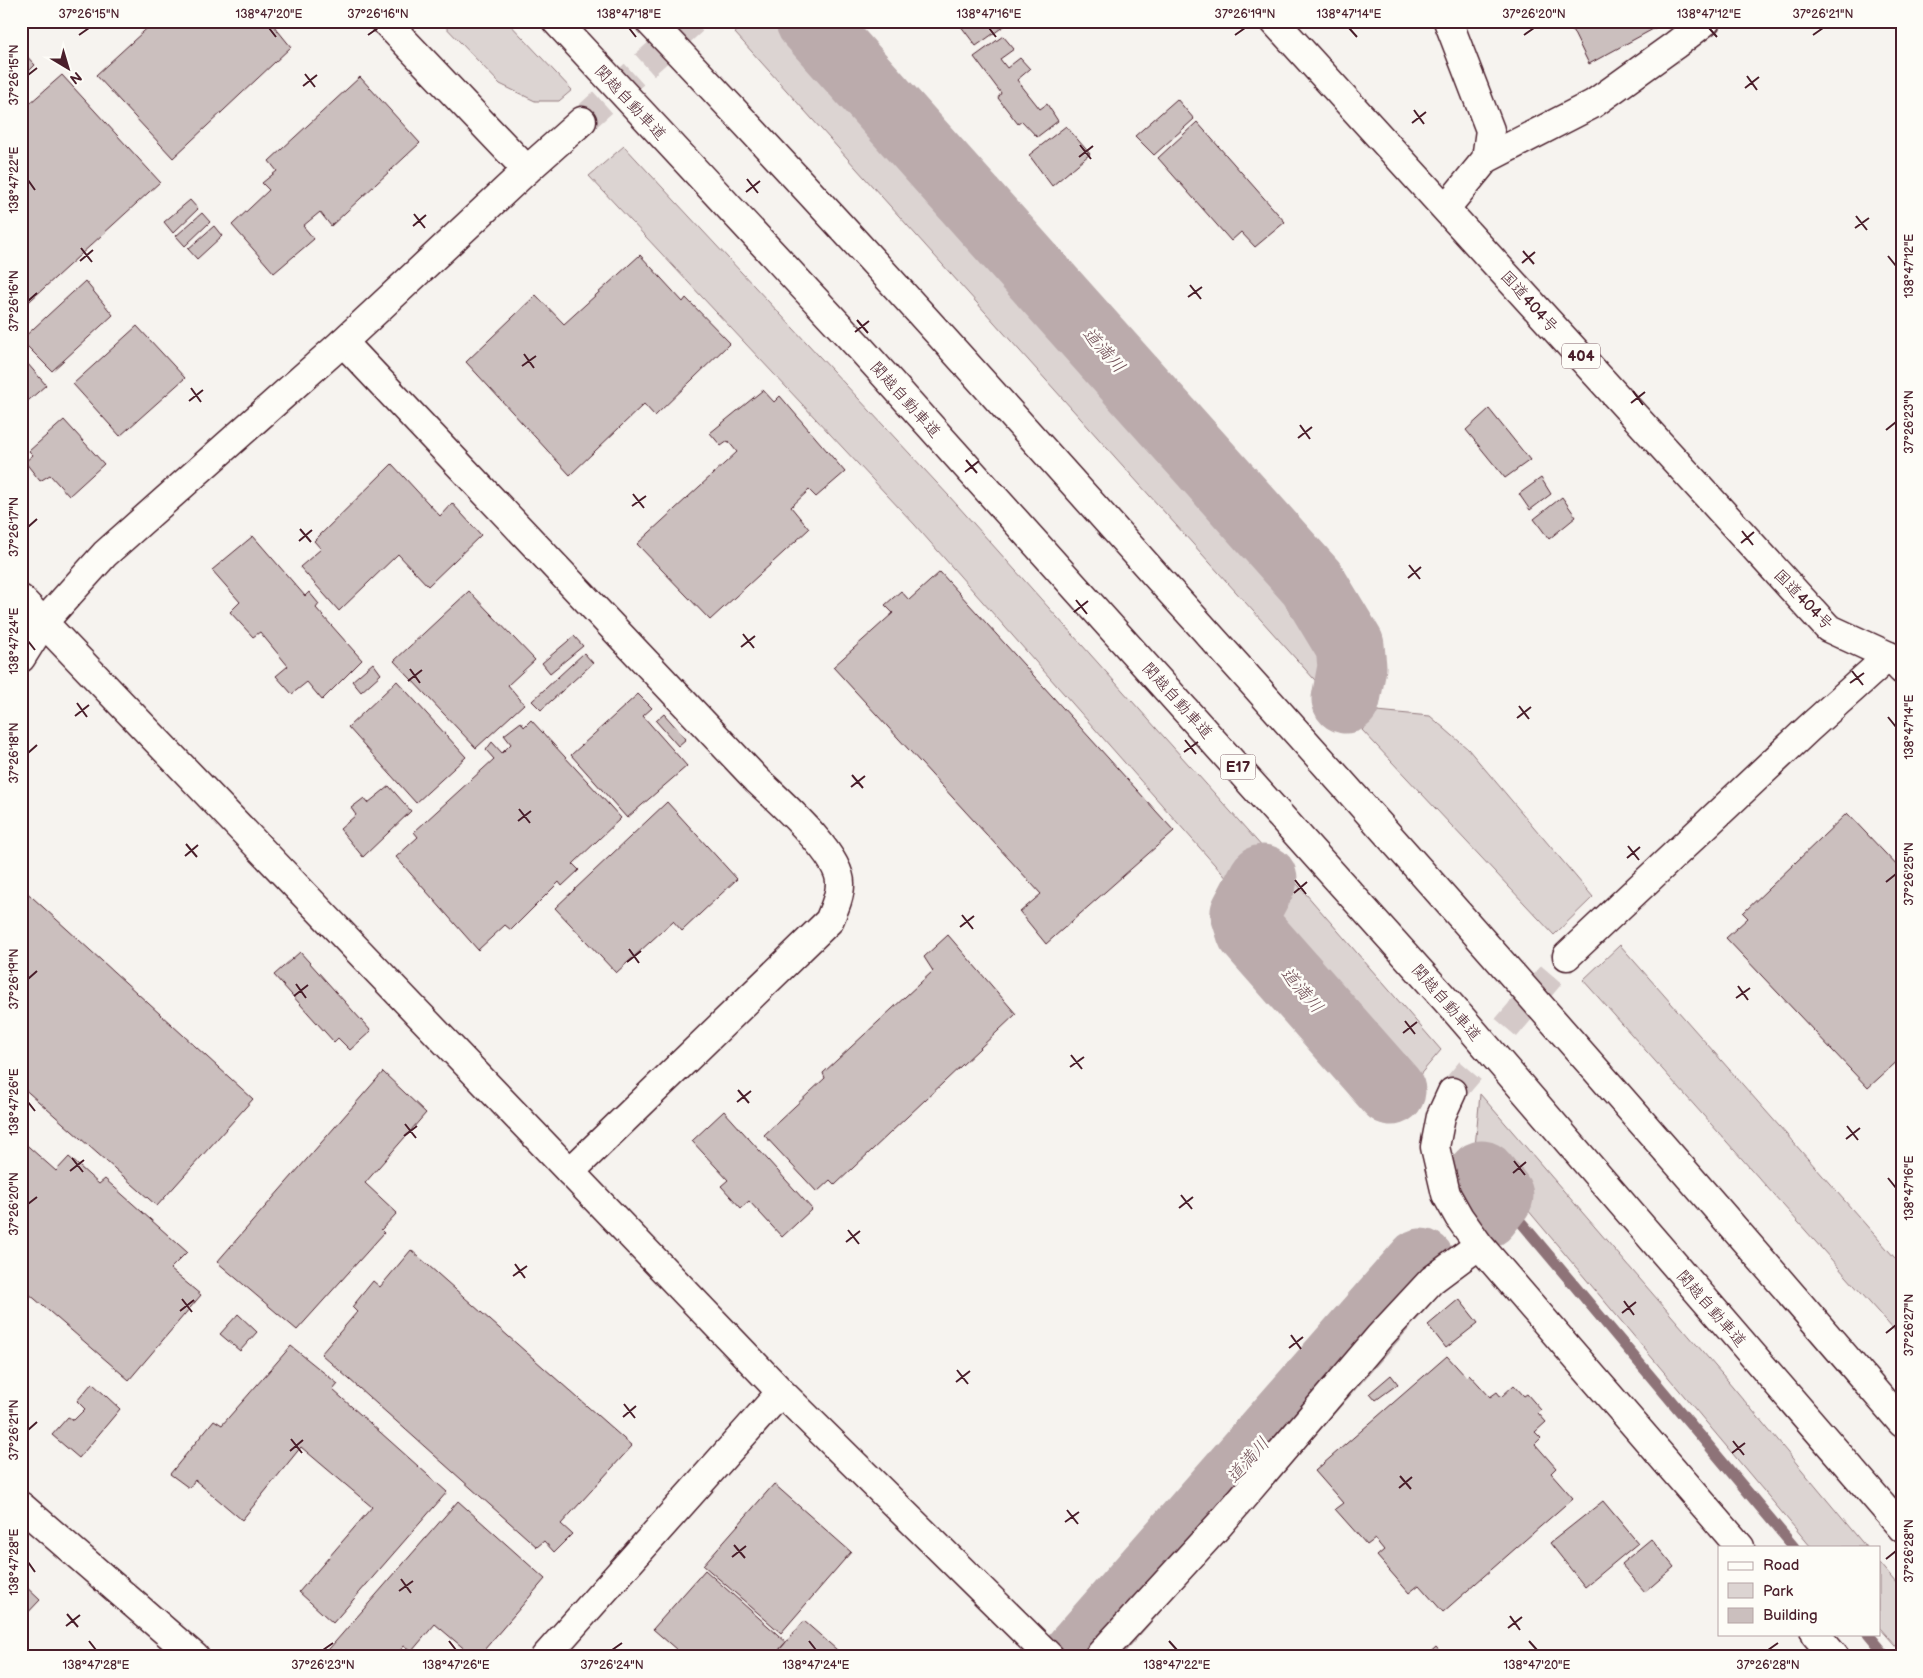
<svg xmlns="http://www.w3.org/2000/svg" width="1923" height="1678" viewBox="0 0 1923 1678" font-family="'Balsamiq Sans','Klee One',sans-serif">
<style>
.green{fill:#dcd4d2;stroke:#937a7e}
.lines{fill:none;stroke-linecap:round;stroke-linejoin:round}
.stream{stroke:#8e7378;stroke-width:11}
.river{stroke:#bbabac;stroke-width:69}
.building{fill:#cbbfbe;stroke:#4a1f2b}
.street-tunnel{stroke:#d4c9c8;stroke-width:28;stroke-dasharray:28 14;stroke-linecap:butt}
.secondary-tunnel{stroke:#d4c9c8;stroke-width:28;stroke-dasharray:28 14;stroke-linecap:butt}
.street-casing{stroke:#4a1f2b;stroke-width:31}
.secondary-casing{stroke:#4a1f2b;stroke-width:31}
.highway-casing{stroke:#4a1f2b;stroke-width:31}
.street{stroke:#fdfcf7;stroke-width:28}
.secondary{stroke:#fdfcf7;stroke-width:28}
.highway{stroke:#fdfcf7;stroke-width:28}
.ticks{fill:none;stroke:#4a1f2b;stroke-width:2}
.labels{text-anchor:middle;stroke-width:5;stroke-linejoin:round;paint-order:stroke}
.shield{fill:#fdfcf7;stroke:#806168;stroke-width:1}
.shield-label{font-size:15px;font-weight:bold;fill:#4a1f2b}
.street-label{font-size:16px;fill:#4a1f2b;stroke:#fdfcf7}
.water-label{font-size:18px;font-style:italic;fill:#725058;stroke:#fdfcf7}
.neatline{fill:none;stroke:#4a1f2b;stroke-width:2}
.ticks-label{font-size:12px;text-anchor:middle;fill:#4a1f2b}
</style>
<rect width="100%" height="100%" fill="#f6f3ef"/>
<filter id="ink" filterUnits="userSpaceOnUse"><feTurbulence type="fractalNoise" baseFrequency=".02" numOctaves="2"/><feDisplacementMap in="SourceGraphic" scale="10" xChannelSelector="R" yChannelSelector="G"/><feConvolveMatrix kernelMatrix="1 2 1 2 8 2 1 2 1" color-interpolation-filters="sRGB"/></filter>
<g filter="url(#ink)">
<!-- green -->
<path class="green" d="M440 21H507L572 90 559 101H535L500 84Z
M748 21H801L1307 587 1343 652V672L1331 698 735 33Z
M624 146 949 496 1264 849 1247 869 1237 890 915 525 589 176Z
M1377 711 1430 716 1468 749 1593 897 1554 935 1362 730Z
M1280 864 1441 1050 1412 1084 1260 909Z
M1620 945 1902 1266V1339L1583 980Z
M1480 1094 1728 1381 1866 1547H1811L1475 1147Z
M1879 1563 1902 1590V1653L1879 1627Z"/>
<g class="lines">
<!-- stream -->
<path class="stream" d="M1499 1196 1794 1547
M1868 1634 1887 1657"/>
<!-- river -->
<path class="river" d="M810 21 1312 583 1350 646 1352 667 1346 699
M1263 879 1245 913 1251 932 1391 1091
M1482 1175 1499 1196 1485 1214
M1075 1657 1421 1263"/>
</g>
<!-- building -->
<path class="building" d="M155 21H270L291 47 173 158 96 75Z
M957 21H1005L1007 24 976 46Z
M1568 21H1665L1666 22 1589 64Z
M1003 36 1014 49 1000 59 1007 68 1020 58 1030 69 1017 80 1040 109 1047 104 1058 121 1037 137 1022 121 1018 124 998 98 1001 93 974 57Z
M21 50 35 65 21 79Z
M62 75 160 182 21 309V111Z
M360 77 420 143 331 226 320 212 303 226 314 239 274 273 232 225 269 190 262 183 277 171 269 161Z
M1177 99 1194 119 1154 155 1135 136Z
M1197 122 1285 222 1255 247 1241 232 1231 241 1158 158Z
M1066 126 1090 154 1052 186 1029 155Z
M190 200 198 209 173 233 164 222Z
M202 213 210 222 185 246 176 236Z
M214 226 222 236 197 259 188 249Z
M640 255 683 302 686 298 730 343 655 416 644 404 570 475 466 362 536 295 564 324Z
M85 281 113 315 52 371 21 340Z
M137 326 185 378 120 436 73 384Z
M21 356 46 385 21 407Z
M763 390 774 402 780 396 845 472 816 497 809 490 791 507 809 529 710 620 637 544 737 452 728 441 721 446 710 433Z
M1489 409 1530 460 1505 478 1466 430Z
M64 420 104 464 69 496 50 475 40 481 25 462 33 455 29 451Z
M392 464 440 516 452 503 481 535 428 586 398 554 339 611 300 567 321 549 314 541Z
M1541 478 1551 494 1530 510 1519 494Z
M1562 497 1576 517 1549 539 1534 519Z
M253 536 305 596 309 592 319 604 316 608 362 660 322 700 307 682 292 694 276 676 288 666 260 632 253 637 230 612 240 602 212 570Z
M940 572 1174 831 1046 944 1020 912 1041 894 833 667 893 613 885 605 901 591 909 600Z
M469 591 535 660 508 685 524 704 476 748 394 661Z
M574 636 583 646 550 673 542 663Z
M584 653 593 663 541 710 532 701Z
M373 663 381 674 361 692 352 681Z
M397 681 466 757 416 803 348 727Z
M638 694 652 708 643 716 687 766 627 818 571 755Z
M664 714 686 739 678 746 656 721Z
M531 720 621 818 573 864 579 870 562 886 559 882 511 930 505 925 478 950 396 857 418 837 414 832 494 759 486 750 492 742 502 753 511 744 504 735 521 722 524 727Z
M389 786 411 811 363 857 340 829 356 815 351 808 364 798 368 803Z
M667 802 737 879 682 931 673 921 616 973 555 908Z
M1847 813 1902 871V1057L1868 1088 1726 938 1748 918 1743 913Z
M21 887 253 1099 157 1206 21 1086Z
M948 935 1016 1014 835 1185 830 1180 817 1192 764 1135 825 1078 823 1073 933 971 924 957Z
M300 952 371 1031 350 1050 338 1038 334 1042 274 975Z
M383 1072 426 1113 365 1183 397 1213 381 1230 384 1233 297 1330 217 1262Z
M724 1111 812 1209 782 1237 749 1201 741 1208 721 1186 728 1180 692 1141Z
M21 1140 56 1171 69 1157 99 1184 105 1179 187 1252 170 1269 201 1295 129 1380 21 1287Z
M411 1250 632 1446 561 1524 572 1534 554 1552 544 1541 537 1547 321 1354 357 1312 352 1307 373 1281 380 1287Z
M1459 1299 1478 1323 1446 1348 1428 1325Z
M238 1314 257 1332 240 1351 220 1334Z
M291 1346 338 1384 333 1390 447 1492 333 1623 299 1592 372 1507 301 1447 242 1520 195 1480 189 1488 170 1474 214 1420 222 1425Z
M1447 1356 1466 1377 1469 1374 1490 1397 1497 1392 1501 1397 1514 1385 1524 1396 1527 1394 1541 1410 1538 1413 1546 1422 1535 1432 1541 1438 1535 1444 1556 1468 1551 1473 1573 1498 1443 1612 1419 1585 1409 1593 1377 1556 1384 1550 1375 1539 1367 1545 1335 1509 1343 1503 1315 1471Z
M1391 1375 1398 1384 1376 1400 1370 1393Z
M92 1383 120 1409 79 1458 52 1435 68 1417 74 1420 85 1409 77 1401Z
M774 1484 851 1552 781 1633 703 1565Z
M458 1501 545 1579 478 1657H474L435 1624 412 1651 404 1646 395 1657H322Z
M1603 1501 1638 1543 1585 1587 1550 1543Z
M1651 1539 1674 1567 1645 1592 1621 1564Z
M705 1570 786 1642 773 1657H685L653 1629Z
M22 1583 40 1600 21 1620V1584Z
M804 1621 845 1657H773Z
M1436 1647 1445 1657H1425Z"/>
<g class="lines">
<!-- street-tunnel -->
<path class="street-tunnel" d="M1452 1092 1567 956"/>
<!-- secondary-tunnel -->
<path class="secondary-tunnel" d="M582 121 693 21"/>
<!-- street casing -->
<g class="street-casing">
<path id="street" d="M385 21 527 170
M1486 159 1593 104 1675 45 1706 21
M1446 208 1486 159 1490 130 1448 21
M343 342 757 780C778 800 841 855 840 884 840 897 834 909 829 921L570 1172
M1567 956 1809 728 1889 656
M1452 1092 1441 1116 1435 1147 1446 1194 1459 1217 1479 1245 1740 1547
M21 1506 195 1657
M1815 1634 1835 1657
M1098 1657 1220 1524 1379 1337 1432 1280 1479 1245"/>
</g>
<!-- secondary casing -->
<g class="secondary-casing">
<path id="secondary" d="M21 599 781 1392 1050 1657
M21 658 43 623 105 554 343 342 527 170 582 121
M545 1657 781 1392"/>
</g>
<!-- highway casing -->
<g class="highway-casing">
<path id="highway" d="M556 21 861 349 1453 1008 1902 1528
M649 21C823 203 991 391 1159 579 1410 857 1658 1138 1902 1423
M1274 21 1828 628 1889 656 1902 670"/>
</g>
<!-- street -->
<use href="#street" class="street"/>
<!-- secondary -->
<use href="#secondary" class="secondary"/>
<!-- highway -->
<use href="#highway" class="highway"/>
</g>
</g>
<!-- ticks -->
<path class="ticks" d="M269 28 276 37M629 28 636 37M989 28 996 37M1349 28 1357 37M1709 28 1717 37M79 35 89 28M368 35 378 28M1235 35 1245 28M1524 35 1534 28M1813 35 1823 28M305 74 315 87M28 75 37 68M1747 76 1757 90M303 86 317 75M1745 88 1759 77M1414 110 1424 124M1412 123 1426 112M1080 145 1091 159M1079 157 1093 146M747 179 758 193M28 180 35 190M746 192 760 181M414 214 425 228M1856 216 1867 230M413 226 426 215M1855 228 1869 218M81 248 92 262M1523 251 1534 264M1888 256 1896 266M80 261 93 250M1522 263 1535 252M1190 285 1201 299M1188 297 1202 287M28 301 37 293M857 320 868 333M855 332 869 321M524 354 534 368M522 366 536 356M191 388 201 402M1633 391 1643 405M189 401 203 390M1631 403 1645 392M1300 425 1310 439M1886 430 1896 422M1298 438 1312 427M966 460 977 473M965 472 979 461M633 494 644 508M632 506 646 496M28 527 37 519M300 529 311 542M1742 531 1753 545M299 541 312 530M1741 543 1754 532M1409 565 1420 579M1408 578 1421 567M1076 600 1087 614M1074 612 1088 601M743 634 754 648M28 641 35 650M741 647 755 636M410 669 420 683M1852 671 1863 685M408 681 422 670M1850 683 1864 673M77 703 87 717M1519 706 1529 719M75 716 89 705M1888 717 1896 727M1517 718 1531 707M1185 740 1196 754M1184 752 1198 742M28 753 37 745M852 775 863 788M851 787 865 776M519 809 530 823M518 821 531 811M186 844 197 857M1628 846 1639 860M185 856 198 845M1627 858 1640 847M1295 880 1306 894M1886 882 1896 874M1294 893 1307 882M962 915 973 929M960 927 974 916M629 949 639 963M627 962 641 951M28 979 37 971M296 984 306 998M1738 986 1748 1000M294 996 308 985M1736 998 1750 988M1405 1021 1415 1034M1403 1033 1417 1022M1071 1055 1082 1069M1070 1067 1084 1057M738 1090 749 1103M28 1102 35 1111M737 1102 751 1091M405 1124 416 1138M1847 1126 1858 1140M404 1136 417 1126M1846 1139 1860 1128M72 1158 83 1172M1514 1161 1525 1175M70 1171 84 1160M1513 1173 1526 1162M1888 1178 1896 1188M1181 1195 1192 1209M28 1204 37 1197M1179 1208 1193 1197M848 1230 859 1244M846 1242 860 1231M515 1264 525 1278M513 1276 527 1266M182 1299 192 1312M1624 1301 1634 1315M180 1311 194 1300M1622 1313 1636 1302M1886 1333 1896 1325M1291 1335 1301 1349M1289 1348 1303 1337M957 1370 968 1384M956 1382 970 1371M624 1404 635 1418M623 1417 636 1406M28 1430 37 1422M291 1439 302 1453M1733 1441 1744 1455M290 1451 303 1440M1732 1453 1745 1443M1400 1476 1411 1489M1399 1488 1412 1477M1067 1510 1078 1524M1065 1522 1079 1512M734 1545 745 1558M732 1557 746 1546M1886 1559 1896 1551M28 1562 35 1572M401 1579 411 1593M399 1591 413 1581M67 1614 78 1627M1510 1616 1520 1630M66 1626 80 1615M1508 1628 1522 1617M89 1641 96 1650M449 1641 456 1650M809 1641 816 1650M1169 1641 1177 1650M1529 1641 1537 1650M323 1650 333 1643M612 1650 622 1643M1768 1650 1778 1643"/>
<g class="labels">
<!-- shield labels -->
<g class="shield">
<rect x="1562" y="343.5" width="38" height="25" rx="4"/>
<rect x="1220.5" y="754.5" width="35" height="25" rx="4"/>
</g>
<g class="shield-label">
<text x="1581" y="361">404</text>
<text x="1238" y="772">E17</text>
</g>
<!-- street labels -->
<g class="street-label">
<text transform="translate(631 102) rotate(47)" y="6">関越自動車道</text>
<text transform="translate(1530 301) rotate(48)" y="6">国道404号</text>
<text transform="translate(906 399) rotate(48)" y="6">関越自動車道</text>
<text transform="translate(1804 599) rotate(46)" y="6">国道404号</text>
<text transform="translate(1178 700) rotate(48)" y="6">関越自動車道</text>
<text transform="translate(1447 1002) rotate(49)" y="6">関越自動車道</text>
<text transform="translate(1712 1308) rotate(49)" y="6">関越自動車道</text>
</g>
<!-- water labels -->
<g class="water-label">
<text transform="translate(1104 350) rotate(48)" y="6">道満川</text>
<text transform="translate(1302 990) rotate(49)" y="6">道満川</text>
<text transform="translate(1248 1460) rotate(-49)" y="6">道満川</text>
</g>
</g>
<!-- margin -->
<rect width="1923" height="1678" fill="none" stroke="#fdfcf7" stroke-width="55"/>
<!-- legend -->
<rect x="1718" y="1546" width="162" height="90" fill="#fdfcf7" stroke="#b5a4a5"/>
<rect x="1728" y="1562" width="25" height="8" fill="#fdfcf7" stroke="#b5a4a5"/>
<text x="1763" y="1570" font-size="15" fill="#4a1f2b">Road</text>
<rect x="1728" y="1583" width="25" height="15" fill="#dcd4d2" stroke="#b5a4a5"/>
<text x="1763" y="1596" font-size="15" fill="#4a1f2b">Park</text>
<rect x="1728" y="1608" width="25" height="15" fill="#cbbfbe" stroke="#b5a4a5"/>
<text x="1763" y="1620" font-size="15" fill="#4a1f2b">Building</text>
<!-- north arrow -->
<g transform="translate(68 68) rotate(142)" stroke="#fdfcf7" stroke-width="4" paint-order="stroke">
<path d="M0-4L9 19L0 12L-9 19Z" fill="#4a1f2b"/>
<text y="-8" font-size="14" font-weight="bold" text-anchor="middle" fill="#4a1f2b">N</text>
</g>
<rect x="28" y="28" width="1868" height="1622" class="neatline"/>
<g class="ticks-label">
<text x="89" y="18">37°26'15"N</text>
<text x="269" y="18">138°47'20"E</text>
<text x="378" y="18">37°26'16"N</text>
<text x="629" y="18">138°47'18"E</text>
<text x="989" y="18">138°47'16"E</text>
<text x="1245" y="18">37°26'19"N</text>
<text x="1349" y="18">138°47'14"E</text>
<text x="1534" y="18">37°26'20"N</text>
<text x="1709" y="18">138°47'12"E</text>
<text x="1823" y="18">37°26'21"N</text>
<text transform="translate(14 75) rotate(-90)" y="4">37°26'15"N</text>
<text transform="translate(14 180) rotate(-90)" y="4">138°47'22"E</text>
<text transform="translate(1909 266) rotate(-90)" y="4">138°47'12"E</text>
<text transform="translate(14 301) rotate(-90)" y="4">37°26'16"N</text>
<text transform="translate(1909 422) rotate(-90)" y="4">37°26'23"N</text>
<text transform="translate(14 527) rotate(-90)" y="4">37°26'17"N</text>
<text transform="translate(14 641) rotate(-90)" y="4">138°47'24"E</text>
<text transform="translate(1909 727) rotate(-90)" y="4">138°47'14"E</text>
<text transform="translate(14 753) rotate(-90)" y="4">37°26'18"N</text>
<text transform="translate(1909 874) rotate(-90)" y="4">37°26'25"N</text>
<text transform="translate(14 979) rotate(-90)" y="4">37°26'19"N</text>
<text transform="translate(14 1102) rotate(-90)" y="4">138°47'26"E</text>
<text transform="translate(1909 1188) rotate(-90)" y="4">138°47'16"E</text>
<text transform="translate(14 1204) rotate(-90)" y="4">37°26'20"N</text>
<text transform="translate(1909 1325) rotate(-90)" y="4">37°26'27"N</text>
<text transform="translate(14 1430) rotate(-90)" y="4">37°26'21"N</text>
<text transform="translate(1909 1551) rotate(-90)" y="4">37°26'28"N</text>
<text transform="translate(14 1562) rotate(-90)" y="4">138°47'28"E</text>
<text x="96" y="1669">138°47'28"E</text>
<text x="323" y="1669">37°26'23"N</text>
<text x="456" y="1669">138°47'26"E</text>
<text x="612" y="1669">37°26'24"N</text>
<text x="816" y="1669">138°47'24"E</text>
<text x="1177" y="1669">138°47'22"E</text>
<text x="1537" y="1669">138°47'20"E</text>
<text x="1768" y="1669">37°26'28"N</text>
</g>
</svg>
